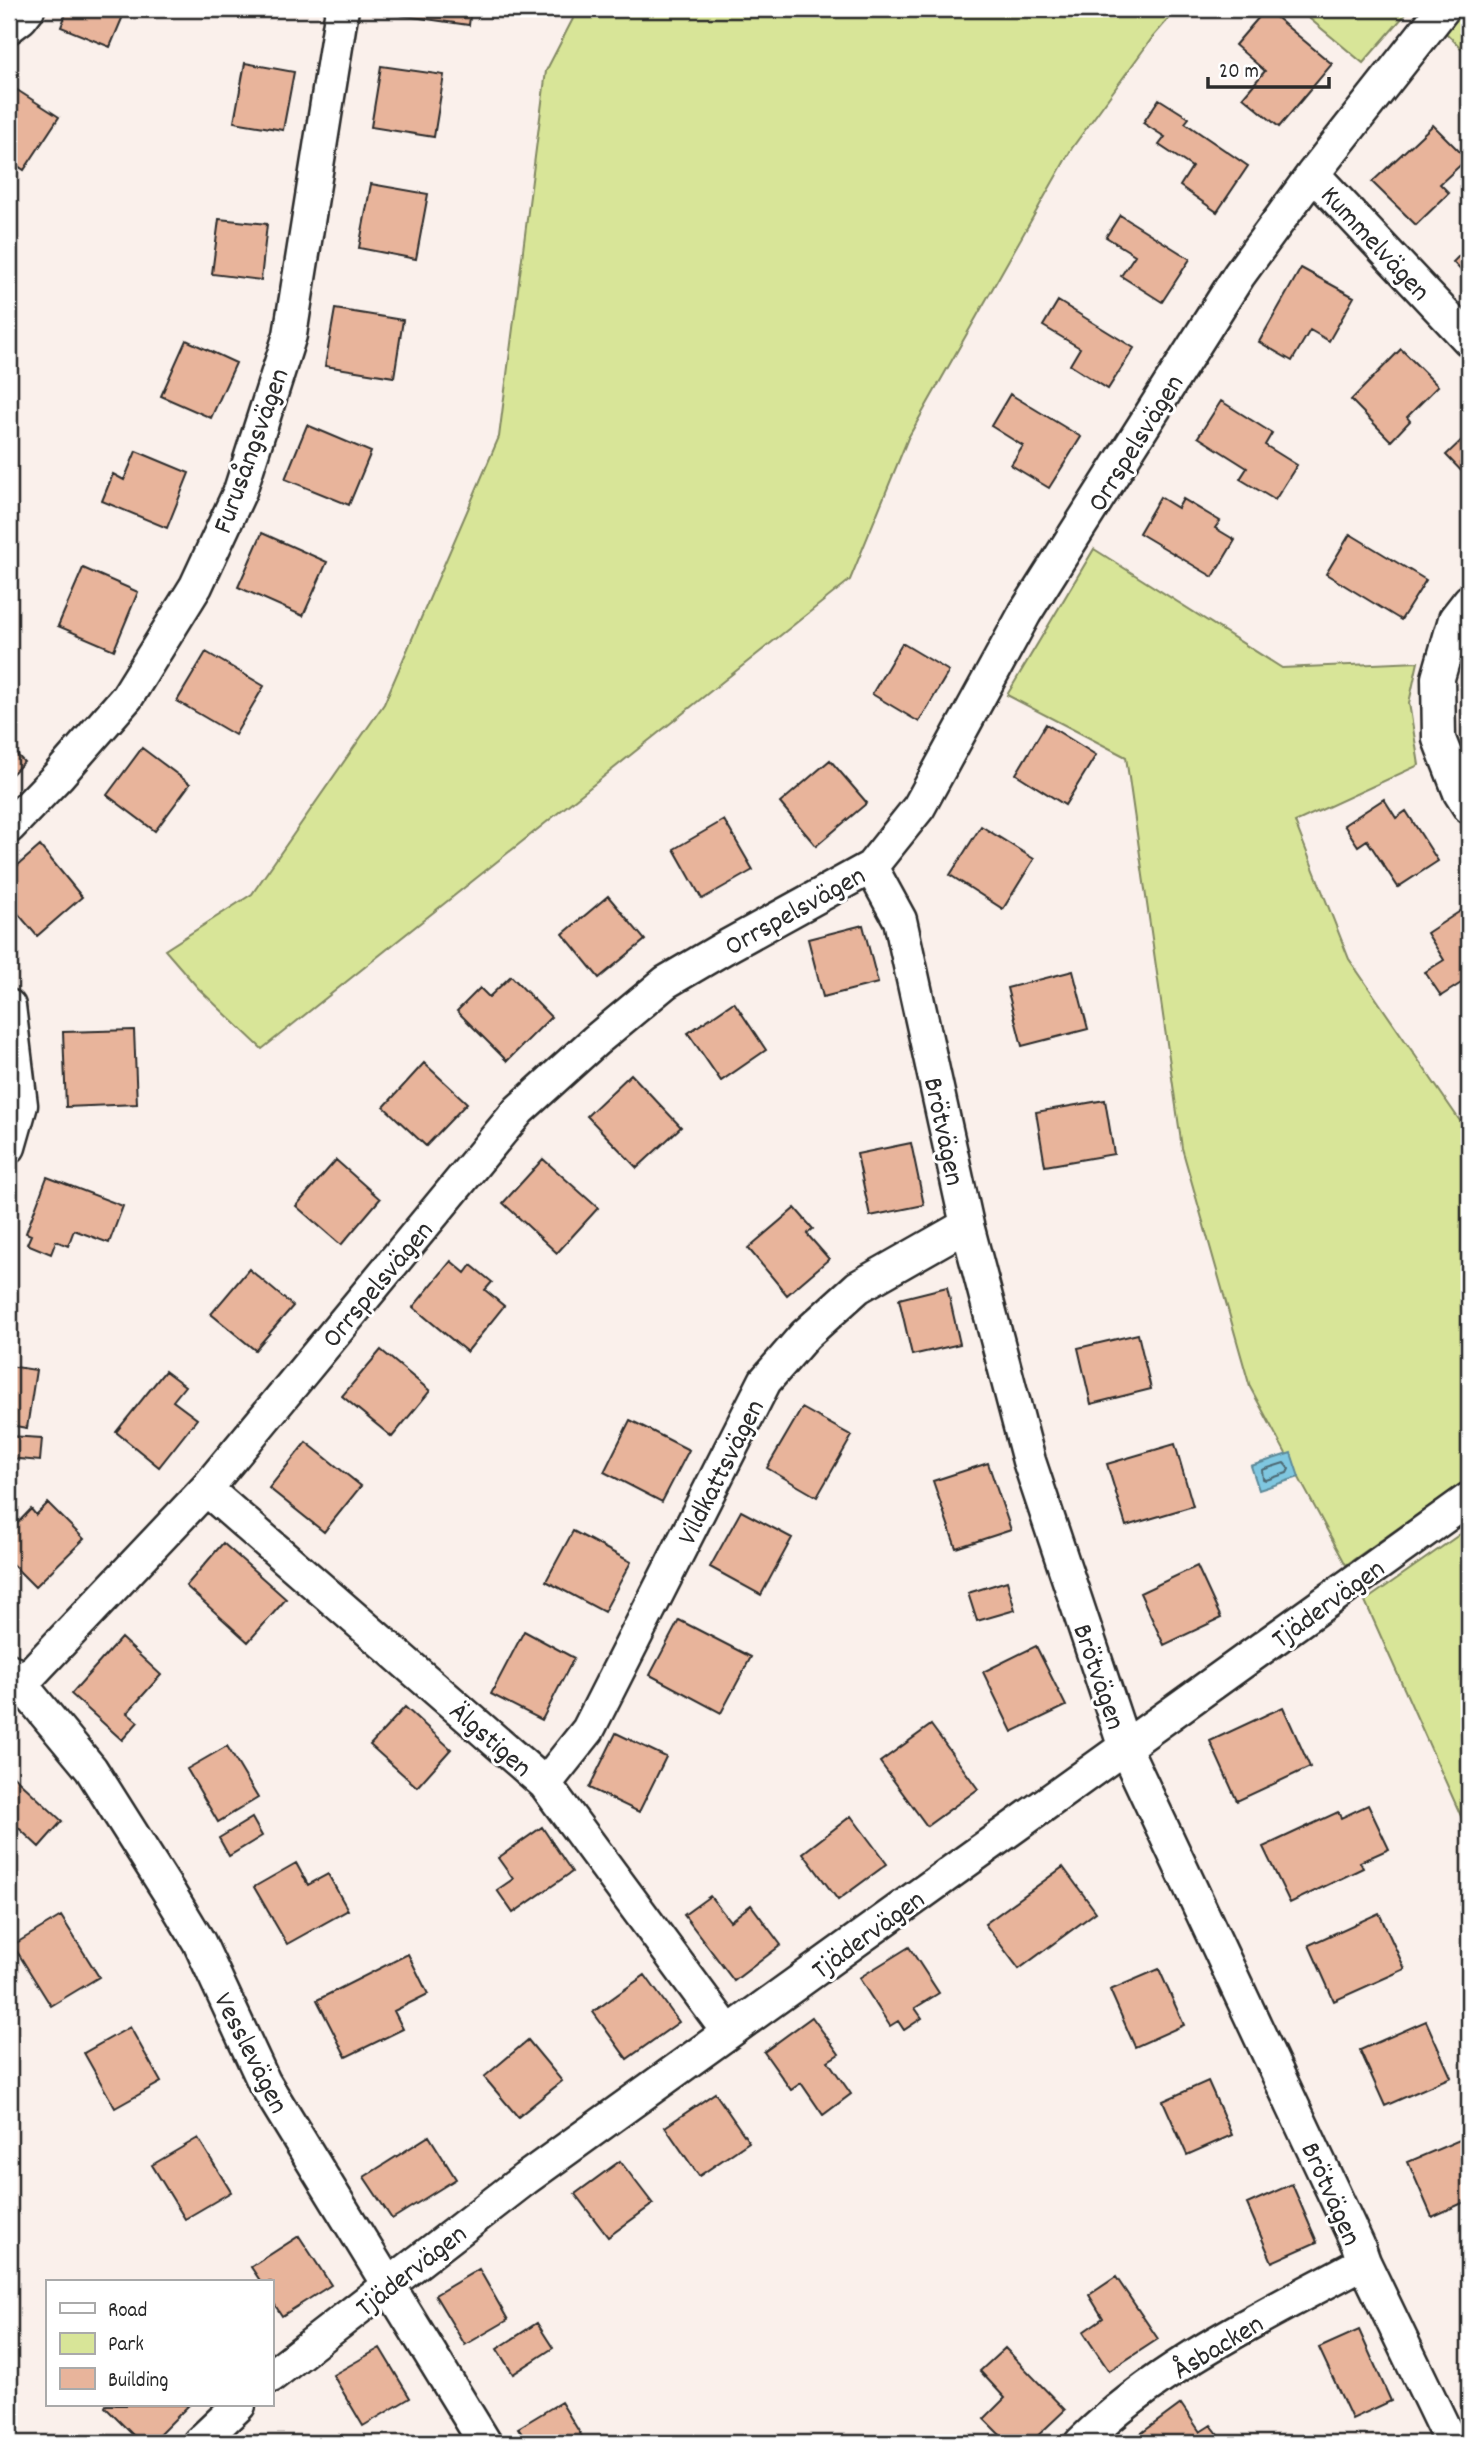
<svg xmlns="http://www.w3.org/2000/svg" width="1478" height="2452" viewBox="0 0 1478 2452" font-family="Dekko,sans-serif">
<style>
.green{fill:#d8e598;stroke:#828862;stroke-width:2}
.water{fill:#7fc7e0;stroke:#5d8998;stroke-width:2}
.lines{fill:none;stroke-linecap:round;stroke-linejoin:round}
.shore{stroke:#4d6973;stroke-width:2}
.building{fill:#e8b49b;stroke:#2b2b2b;stroke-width:2}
.minor-casing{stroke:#2b2b2b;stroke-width:37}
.minor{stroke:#fff;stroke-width:32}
.labels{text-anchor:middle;stroke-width:6;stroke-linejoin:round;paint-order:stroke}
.street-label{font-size:28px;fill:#2b2b2b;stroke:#fff}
</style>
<rect width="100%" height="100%" fill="#faf0eb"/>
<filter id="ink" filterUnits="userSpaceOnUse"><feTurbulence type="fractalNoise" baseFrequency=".0143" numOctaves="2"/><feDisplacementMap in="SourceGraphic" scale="14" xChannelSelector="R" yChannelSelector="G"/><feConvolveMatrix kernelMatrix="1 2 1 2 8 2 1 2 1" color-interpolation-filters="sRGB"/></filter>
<g filter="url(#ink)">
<!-- green -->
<path class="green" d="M578 9H1177L1152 38 1072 148 908 438 850 580 262 1049 198 988 165 950 252 894 384 704 499 437 546 71Z
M1298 9H1410L1363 63Z
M1422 9H1469V56Z
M1094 549 1282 668 1418 662 1409 703 1419 765 1295 822 1349 959 1469 1134V1478L1346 1565 1250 1387 1182 1148 1126 757 1007 695Z
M1469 1528V1834L1365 1601Z"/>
<!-- water -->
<path class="water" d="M1291 1453 1299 1477 1259 1490 1251 1466Z"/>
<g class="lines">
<!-- shore -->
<path class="shore" d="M1284 1463 1289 1469 1287 1473 1266 1480 1263 1479 1262 1470Z"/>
</g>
<!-- building -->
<path class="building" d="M68 9H126L110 47 61 27Z
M391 9H471L469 25 391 14Z
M1266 9 1332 64 1279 127 1243 97 1265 71 1235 45Z
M245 63 294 72 283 130 234 122Z
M381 66 444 75 434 137 371 127Z
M14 88 59 117 24 170 9 160V95Z
M1159 99 1189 118 1185 123 1248 166 1217 212 1180 186 1192 167 1159 145 1165 137 1143 123Z
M1433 125 1467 159 1440 184 1449 193 1416 225 1372 182Z
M371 184 428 194 416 259 359 248Z
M1120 215 1190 259 1162 302 1121 276 1135 255 1106 237Z
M219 219 267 224 261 280 212 274Z
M1469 246V279L1453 262Z
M1301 268 1354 297 1329 341 1310 330 1292 361 1259 342Z
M1058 301 1134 348 1108 389 1070 365 1080 348 1043 326Z
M335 309 403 320 394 377 325 366Z
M186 340 236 363 211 418 161 396Z
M1401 349 1438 386 1407 417 1410 421 1391 441 1351 400Z
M1010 394 1081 437 1049 488 1011 465 1023 446 991 426Z
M1221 401 1272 433 1265 445 1297 465 1275 500 1240 479 1247 468 1198 437Z
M307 425 371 452 349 505 285 479Z
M1469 433V479L1446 455Z
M136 451 189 473 167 528 102 501 113 474 124 480Z
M1160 497 1178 508 1183 499 1220 521 1215 528 1235 540 1213 577 1139 533Z
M262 533 327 562 303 616 238 587Z
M1350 534 1426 580 1401 620 1326 574Z
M83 568 138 592 114 650 58 626Z
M902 643 949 671 919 722 872 694Z
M206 652 264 686 235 735 177 701Z
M1046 724 1096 755 1065 805 1016 774Z
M9 746 24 762 9 777Z
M142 748 190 784 155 831 107 795Z
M830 760 867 803 816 846 780 803Z
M1384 799 1396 818 1406 811 1438 861 1398 887 1367 840 1358 846 1344 825Z
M724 820 753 870 702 899 674 849Z
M981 826 1034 859 1003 909 950 875Z
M40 846 82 897 37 936 9 903V873Z
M608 896 645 940 599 978 563 934Z
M1468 906 1469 978 1441 996 1425 972 1444 960 1427 933Z
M863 925 878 983 823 997 808 939Z
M1073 971 1088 1029 1022 1046 1007 988Z
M511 976 551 1017 507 1061 457 1011 480 988 489 997Z
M734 1002 766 1050 721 1081 688 1033Z
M134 1030 137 1104 66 1107 63 1032Z
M424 1063 467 1103 426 1146 384 1107Z
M631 1074 681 1127 637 1168 587 1116Z
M1105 1100 1114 1154 1045 1166 1036 1112Z
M911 1143 924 1205 870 1216 857 1154Z
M543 1159 598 1208 557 1253 503 1203Z
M336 1160 380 1199 341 1245 296 1206Z
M47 1177 123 1206 109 1243 74 1230 68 1246 56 1241 51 1254 27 1244 31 1235 26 1233Z
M795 1208 813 1229 807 1234 829 1259 787 1295 748 1248Z
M451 1261 465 1273 471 1265 492 1282 485 1290 504 1306 467 1352 413 1307Z
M249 1269 293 1306 255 1350 211 1314Z
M947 1287 960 1344 912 1355 899 1299Z
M1138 1334 1151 1389 1091 1404 1078 1348Z
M381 1350 430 1391 392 1437 342 1396Z
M9 1366 36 1370 27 1428 9 1425Z
M165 1371 185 1386 173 1401 197 1419 159 1467 116 1432Z
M802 1408 852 1436 817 1497 767 1468Z
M630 1420 689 1450 662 1502 604 1472Z
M9 1436 42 1438 40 1461 9 1458Z
M306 1442 361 1486 324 1532 269 1488Z
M1175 1444 1193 1506 1126 1526 1107 1464Z
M988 1463 1011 1530 956 1548 933 1481Z
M48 1503 84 1539 35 1587 9 1561V1532L31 1509 36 1515Z
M741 1511 792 1538 761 1595 710 1567Z
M573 1531 631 1562 604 1612 546 1581Z
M223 1543 286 1599 248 1642 186 1586Z
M1197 1566 1221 1618 1164 1645 1140 1593Z
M1007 1581 1015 1610 977 1621 968 1593Z
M679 1620 751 1657 721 1713 650 1675Z
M524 1631 574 1658 542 1720 491 1694Z
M121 1638 161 1675 127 1713 138 1722 122 1740 71 1694Z
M1036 1646 1066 1706 1012 1732 983 1672Z
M405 1707 451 1749 417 1787 370 1745Z
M1283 1707 1310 1767 1237 1801 1210 1741Z
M931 1725 978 1789 927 1826 880 1762Z
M616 1733 666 1757 639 1812 589 1788Z
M227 1746 258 1798 218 1822 187 1769Z
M9 1772 62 1821 39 1847 11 1821 9 1823Z
M1368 1805 1389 1849 1360 1862 1363 1868 1290 1903 1263 1847 1338 1812 1341 1818Z
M851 1816 887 1864 838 1900 803 1853Z
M252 1818 262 1836 229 1856 219 1838Z
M542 1827 572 1872 513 1913 497 1890 513 1879 498 1858Z
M296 1863 308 1885 328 1874 348 1910 287 1944 254 1887Z
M1063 1867 1096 1912 1019 1969 985 1924Z
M710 1896 730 1921 751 1905 781 1945 734 1981 684 1915Z
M1379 1913 1405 1969 1334 2001 1309 1945Z
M61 1916 99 1977 51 2006 13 1945Z
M909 1947 939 1993 915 2008 922 2018 904 2030 898 2021 890 2026 859 1978Z
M408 1954 428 1994 394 2011 403 2029 346 2057 317 2000Z
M1159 1969 1184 2025 1135 2047 1110 1990Z
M645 1975 679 2022 627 2059 593 2012Z
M812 2017 839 2054 828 2061 851 2094 823 2115 801 2083 791 2090 764 2052Z
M1426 2021 1451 2077 1385 2106 1360 2050Z
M130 2027 161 2082 115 2108 84 2053Z
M528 2040 562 2081 518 2117 484 2077Z
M1208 2081 1232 2135 1187 2155 1163 2101Z
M715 2093 749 2142 699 2176 665 2127Z
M429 2136 456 2179 392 2219 364 2177Z
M1469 2136V2200L1432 2217 1408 2162Z
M198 2138 231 2192 185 2219 152 2165Z
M620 2161 653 2204 608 2237 575 2194Z
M1292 2184 1317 2242 1272 2262 1247 2204Z
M299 2236 331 2285 282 2316 271 2299V2282H261L251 2267Z
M479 2269 508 2320 465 2345 435 2295Z
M1116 2277 1158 2339 1109 2371 1083 2332 1103 2318 1089 2295Z
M537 2323 553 2348 513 2374 497 2349Z
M1359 2330 1391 2401 1352 2419 1319 2348Z
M380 2348 410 2398 363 2426 333 2375Z
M1005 2348 1065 2410 1030 2443H1008L984 2419 1005 2398 980 2371Z
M561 2402 586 2443H528L518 2428Z
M1181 2404 1200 2432 1211 2425 1225 2443H1139L1135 2438Z
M106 2405H189L151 2443H141L105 2407Z"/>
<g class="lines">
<!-- minor casing -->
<g class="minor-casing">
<path id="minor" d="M9 27 21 18 28 9
M1313 174 1469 340
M1469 601 1455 619 1438 678 1439 739 1460 793 1469 807
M9 827 58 776 127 697 196 586 240 491 290 335 342 9
M871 867 900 920 967 1225 1029 1461 1125 1748 1358 2245 1364 2262 1451 2443
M9 1006 21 1105 9 1147
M206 1489 545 1784 728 2032
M9 1670 91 1769 170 1894 199 1942 264 2082 485 2443
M9 1697 206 1489 519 1110 595 1041 666 982 724 948 871 867 919 807 1025 613 1239 275 1313 174 1443 9
M545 1784 588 1730 765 1381 805 1335 858 1287 967 1225
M271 2376 525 2179 1469 1499
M199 2443 239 2405
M1081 2443C1161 2364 1266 2315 1364 2262"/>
</g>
<!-- minor -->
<use href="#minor" class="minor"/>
</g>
</g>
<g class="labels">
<!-- street labels -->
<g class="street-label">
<text transform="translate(1377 242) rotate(47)" y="10">Kummelvägen</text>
<text transform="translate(1134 442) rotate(-58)" y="10">Orrspelsvägen</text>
<text transform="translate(249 450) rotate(-70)" y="10">Furusångsvägen</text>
<text transform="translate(794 909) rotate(-29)" y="10">Orrspelsvägen</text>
<text transform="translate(946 1131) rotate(78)" y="10">Brötvägen</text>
<text transform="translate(376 1283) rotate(-50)" y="10">Orrspelsvägen</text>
<text transform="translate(719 1471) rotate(-63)" y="10">Vildkattsvägen</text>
<text transform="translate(1327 1602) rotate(-36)" y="10">Tjädervägen</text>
<text transform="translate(1101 1676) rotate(71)" y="10">Brötvägen</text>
<text transform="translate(492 1738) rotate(41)" y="10">Älgstigen</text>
<text transform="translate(867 1933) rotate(-36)" y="10">Tjädervägen</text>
<text transform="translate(253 2052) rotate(63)" y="10">Vesslevägen</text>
<text transform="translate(1333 2193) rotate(66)" y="10">Brötvägen</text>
<text transform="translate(410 2269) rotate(-38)" y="10">Tjädervägen</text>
<text transform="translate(1217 2345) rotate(-31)" y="10">Åsbacken</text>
</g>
</g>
<!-- margin -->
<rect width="1478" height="2452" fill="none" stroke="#fff" stroke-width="35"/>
<rect x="18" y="18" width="1443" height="2417" fill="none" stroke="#2b2b2b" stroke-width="2.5" filter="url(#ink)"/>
<!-- legend -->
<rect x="46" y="2280" width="228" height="126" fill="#ffffff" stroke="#aaaaaa" stroke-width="2"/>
<rect x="60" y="2303" width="35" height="10" fill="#ffffff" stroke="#aaaaaa" stroke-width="2"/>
<text x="108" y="2316" font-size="21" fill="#2b2b2b">Road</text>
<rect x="60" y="2333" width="35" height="21" fill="#d8e598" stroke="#aaaaaa" stroke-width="2"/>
<text x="108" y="2350" font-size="21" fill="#2b2b2b">Park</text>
<rect x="60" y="2368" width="35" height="21" fill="#e8b49b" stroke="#aaaaaa" stroke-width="2"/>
<text x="108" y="2386" font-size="21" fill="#2b2b2b">Building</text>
<!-- scale -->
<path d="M1208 77v10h121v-10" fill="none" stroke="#2b2b2b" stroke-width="3.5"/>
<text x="1219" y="77" font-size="21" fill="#2b2b2b" stroke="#ffffff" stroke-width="5" paint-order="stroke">20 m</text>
</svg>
